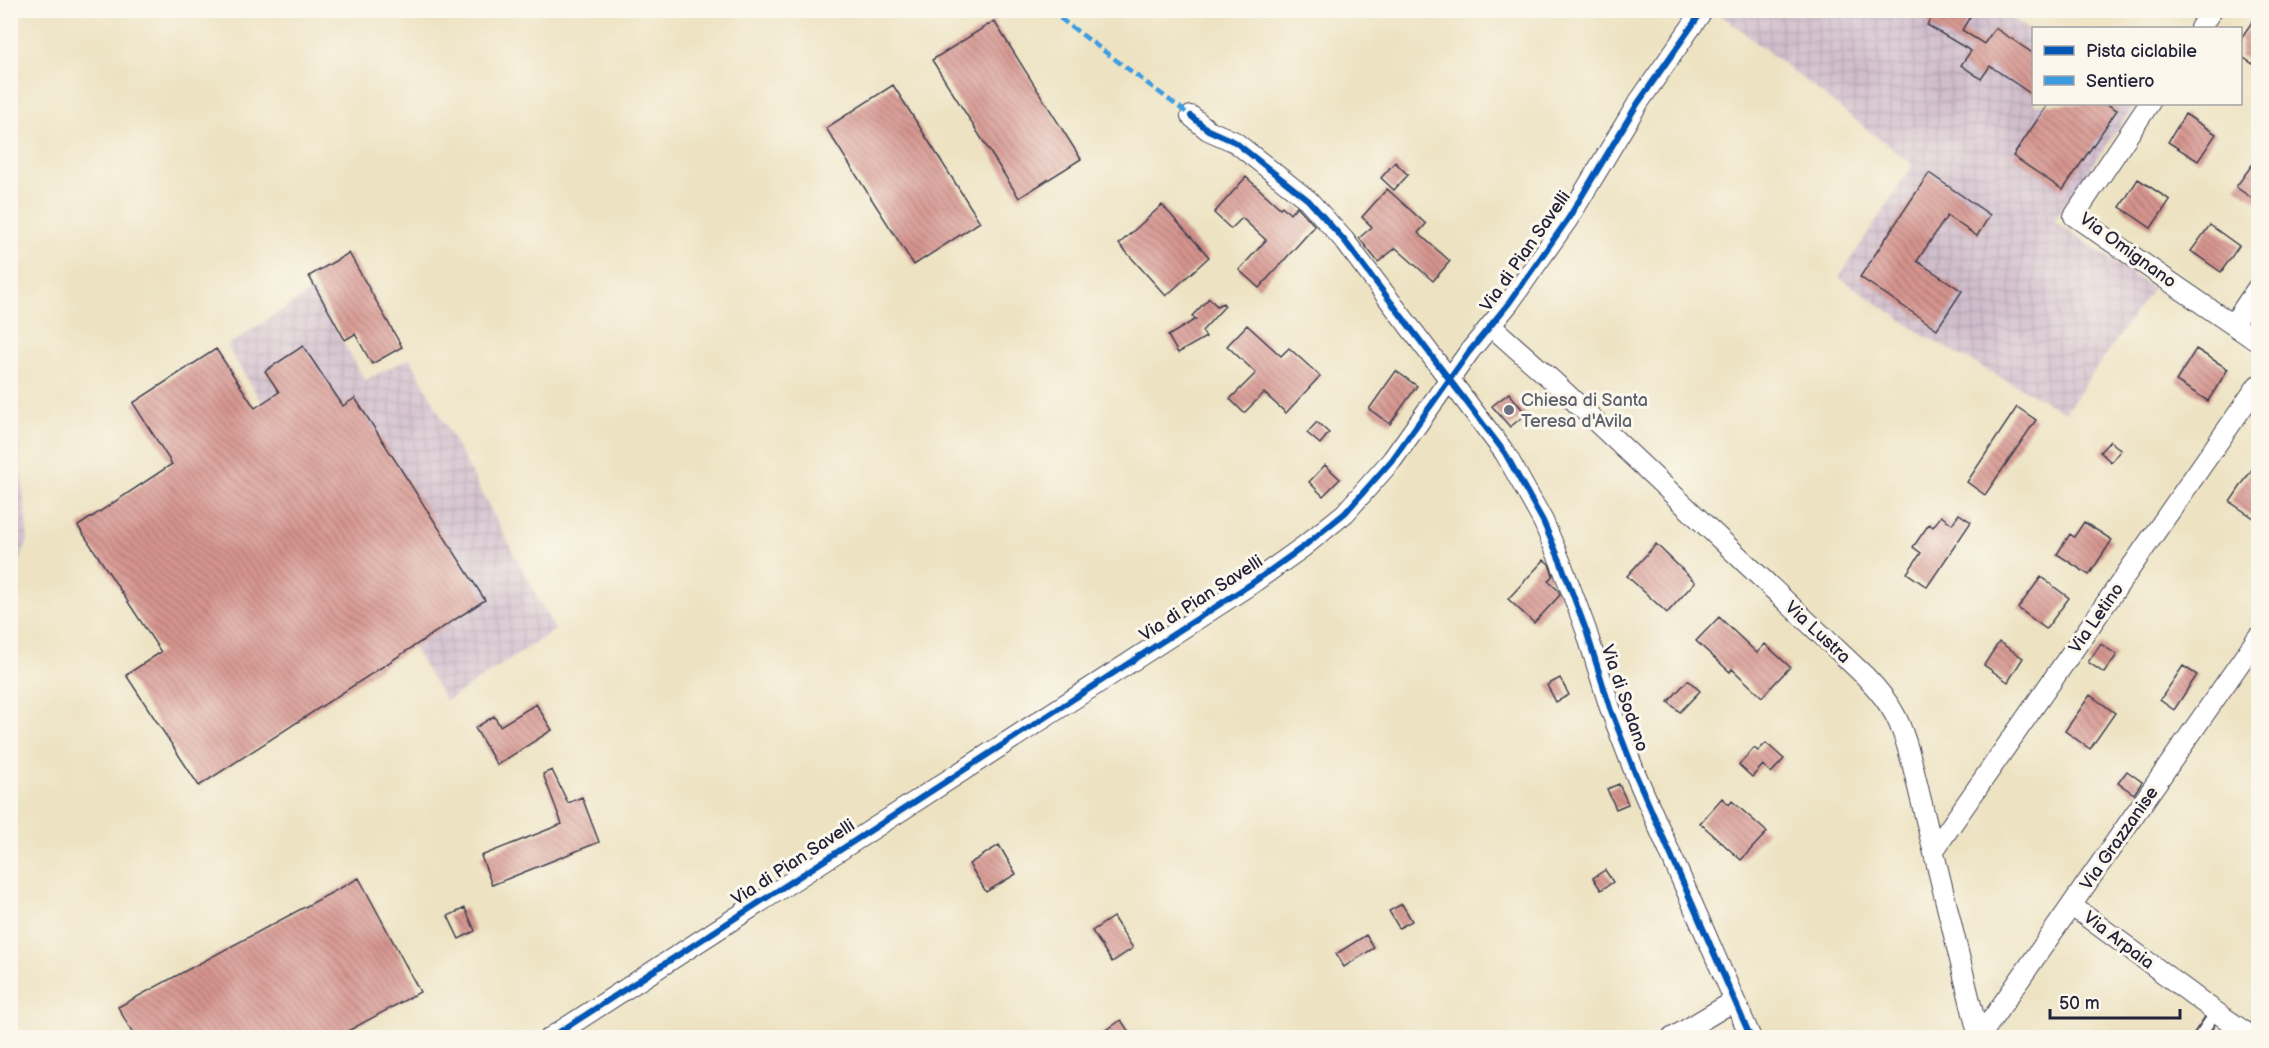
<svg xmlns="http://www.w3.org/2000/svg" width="2269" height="1048" viewBox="0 0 2269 1048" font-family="'Balsamiq Sans',sans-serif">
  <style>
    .industrial { fill: url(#industrial-grid) }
    .building { fill: url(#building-back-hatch) }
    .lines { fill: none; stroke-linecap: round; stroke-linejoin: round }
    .lane-casing { stroke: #403f4f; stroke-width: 14 }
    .street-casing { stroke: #403f4f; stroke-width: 22 }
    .lane { stroke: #fff; stroke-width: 10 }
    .street { stroke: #fff; stroke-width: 20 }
    .quiet { stroke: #3c9ce2; stroke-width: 4.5; stroke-dasharray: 9 4.5; stroke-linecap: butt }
    .cycleway-casing { stroke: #fbf7ec; stroke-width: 10 }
    .cycleway { stroke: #0057b8; stroke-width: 6 }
    .worship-dot { fill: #6b7280; stroke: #fbf7ec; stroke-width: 2 }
    .labels { text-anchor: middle; stroke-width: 6; stroke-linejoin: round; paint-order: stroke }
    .street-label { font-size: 18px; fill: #22223b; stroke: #fbf7ec }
    .worship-label { font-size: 18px; fill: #5b616d; stroke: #fbf7ec; text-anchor: start }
  </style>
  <defs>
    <pattern id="industrial-grid" width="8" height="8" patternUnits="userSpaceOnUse" patternTransform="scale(1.5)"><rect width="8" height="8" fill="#d0bdcc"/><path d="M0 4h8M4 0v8" fill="none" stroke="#b2a2b0"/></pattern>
    <pattern id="building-back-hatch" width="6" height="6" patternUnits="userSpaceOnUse" patternTransform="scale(1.5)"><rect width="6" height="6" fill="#d6948e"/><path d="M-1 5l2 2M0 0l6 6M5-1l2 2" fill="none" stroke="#ad7875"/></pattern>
  </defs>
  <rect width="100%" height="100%" fill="#fbf7ec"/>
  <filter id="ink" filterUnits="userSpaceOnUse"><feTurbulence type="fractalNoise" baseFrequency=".0167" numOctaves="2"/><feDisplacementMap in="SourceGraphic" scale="12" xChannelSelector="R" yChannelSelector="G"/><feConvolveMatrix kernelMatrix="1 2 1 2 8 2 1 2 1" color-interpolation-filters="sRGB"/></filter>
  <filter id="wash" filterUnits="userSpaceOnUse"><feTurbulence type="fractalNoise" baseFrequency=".008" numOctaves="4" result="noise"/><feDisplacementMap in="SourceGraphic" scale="24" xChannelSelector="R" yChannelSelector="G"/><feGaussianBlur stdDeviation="1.35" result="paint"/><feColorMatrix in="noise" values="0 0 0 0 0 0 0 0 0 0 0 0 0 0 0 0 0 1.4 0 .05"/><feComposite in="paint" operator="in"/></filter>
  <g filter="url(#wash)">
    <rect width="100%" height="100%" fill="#ede3c3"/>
    <path class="industrial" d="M1716,11H2002L2033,33L2034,104H2135L2054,221L2153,288L2065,412L1925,336L1839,277L1913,165Z
      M313,290L365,380L410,358L555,630L446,701L227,346Z
      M10,404L16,425L28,540L11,585Z"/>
    <g id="blocks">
      <path class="building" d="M1936,10H1974L1962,30L1984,44L1995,28L2034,54V96L1990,66L1981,79L1961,65L1971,51L1927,25Z
        M2259,12V68L2241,56V38Z
        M994,21L1081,159L1019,198L932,60Z
        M893,85L980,222L914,265L826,128Z
        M2048,104H2107L2117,110L2063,190L2013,156Z
        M2185,114L2216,134L2198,161L2168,142Z
        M2259,155V203L2236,187Z
        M1395,162L1408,175L1394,190L1381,178Z
        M1929,173L1990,215L1977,236L1947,216L1917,261L1962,291L1937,329L1860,277Z
        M1246,177L1280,208L1282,206L1290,214L1297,206L1315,226L1259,288L1239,270L1266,240L1242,218L1231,229L1214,213Z
        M2138,179L2170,200L2151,228L2120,207Z
        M1387,189L1426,224L1418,233L1450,261L1433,281L1396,248L1378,262L1359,238L1372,227L1362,217Z
        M1162,205L1209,257L1166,296L1119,244Z
        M2210,225L2239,246L2221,272L2191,251Z
        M349,253L402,347L372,364L355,334L345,340L309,276Z
        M1209,298L1217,306L1223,303L1225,306L1202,331L1206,337L1178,353L1168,336L1196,319L1192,316Z
        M1247,325L1281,356L1289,348L1320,376L1286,413L1264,393L1244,413L1230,399L1256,373L1227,346Z
        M303,346L343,406L355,398L485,600L199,786L126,675L161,652L78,526L172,464L133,403L216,349L255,408L279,392L265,371Z
        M2196,349L2228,369L2208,401L2176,381Z
        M1396,371L1417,386L1390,424L1369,409Z
        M1509,393L1526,414L1510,427L1492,406Z
        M2017,407L2036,420L1985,495L1967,482Z
        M1317,422L1329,433L1320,444L1307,433Z
        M2110,441L2121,450L2111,462L2100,452Z
        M2259,459V511L2254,518L2230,502Z
        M1325,465L1340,479L1323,496L1309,482Z
        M1959,514L1971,522L1927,587L1907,573L1921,553L1913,547L1929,524L1933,527L1941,516L1952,524Z
        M2084,522L2112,540L2089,575L2057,554L2070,534L2074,537Z
        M1656,544L1695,582L1667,613L1627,576Z
        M1544,560L1549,564L1553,575L1548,581L1558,590L1560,595L1534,623L1508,599Z
        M2041,577L2069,598L2046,629L2018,608Z
        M1719,617L1757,653L1765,644L1790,667L1762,697L1732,669L1730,672L1696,641Z
        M1999,642L2023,658L2008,682L1984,665Z
        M2101,644L2117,655L2104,673L2088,662Z
        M2183,666L2197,675L2174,710L2160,700Z
        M1560,678L1569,695L1556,702L1547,685Z
        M1688,680L1700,691L1680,712L1668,702Z
        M2090,695L2115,713L2090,749L2065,731Z
        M536,704L552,730L497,765L475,728L494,716L500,726Z
        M1766,743L1784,759L1771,773L1763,765L1752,777L1739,765L1754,748L1758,751Z
        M552,770L568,803L582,797L599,842L492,885L481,856L562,824L543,774Z
        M2127,771L2142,782L2134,794L2118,783Z
        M1619,784L1628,804L1616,809L1607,789Z
        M1722,798L1729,805L1732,801L1767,832L1741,860L1700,823Z
        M999,845L1016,874L986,892L969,864Z
        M1605,870L1613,882L1601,890L1593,878Z
        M359,878L420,992L335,1038H135L118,1007Z
        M1402,904L1412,921L1399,928L1389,911Z
        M465,908L475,931L459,939L448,916Z
        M1113,917L1133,948L1112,962L1092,931Z
        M1366,935L1374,948L1344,967L1336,954Z
        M1121,1020L1133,1038H1095Z"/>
    </g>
  </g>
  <g filter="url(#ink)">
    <use href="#blocks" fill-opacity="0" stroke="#403f4f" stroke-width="1.5"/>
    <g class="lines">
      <g class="lane-casing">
        <path id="lane" d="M2198,1038L2216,1012"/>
      </g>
      <g class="street-casing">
        <path id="street" d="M2200,28L2212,10
          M2149,104L2074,216L2258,342
          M1191,116L1208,130L1235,142L1308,200L1344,240L1505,453L1543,521L1561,563L1586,630L1610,708L1635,773L1751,1038
          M2233,324L2258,287
          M1491,326L1553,381L1865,676C1894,706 1901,722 1912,763L1979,1038
          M1934,850L2258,385
          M2072,906L2216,1012L2254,1038
          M550,1038L1251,584L1303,547L1345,513L1392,460L1469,352L1509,303L1568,219L1638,103L1703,10
          M1672,1038L1734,1001
          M1979,1038L2258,637"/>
      </g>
      <use href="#lane" class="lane"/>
      <use href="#street" class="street"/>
      <path class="quiet" d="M1049,10L1191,116"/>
      <g class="cycleway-casing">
        <path id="cycleway" d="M1191,116L1208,130L1235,142L1308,200L1344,240L1505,453L1543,521L1561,563L1586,630L1610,708L1635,773L1751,1038
          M550,1038L1251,584L1303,547L1345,513L1392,460L1469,352L1509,303L1568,219L1638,103L1703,10"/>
      </g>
      <use href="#cycleway" class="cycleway"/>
    </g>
  </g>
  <circle class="worship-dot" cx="1509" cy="410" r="6"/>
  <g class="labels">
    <g class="street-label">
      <text transform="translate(2128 250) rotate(36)" y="6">Via Omignano</text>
      <text transform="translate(1525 251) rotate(-55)" y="6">Via di Pian Savelli</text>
      <text transform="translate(1201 598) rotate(-33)" y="6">Via di Pian Savelli</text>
      <text transform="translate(2096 618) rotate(-55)" y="6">Via Letino</text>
      <text transform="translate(1818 632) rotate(43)" y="6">Via Lustra</text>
      <text transform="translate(1625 698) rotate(71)" y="6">Via di Sodano</text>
      <text transform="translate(2119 838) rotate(-55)" y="6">Via Grazzanise</text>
      <text transform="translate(793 862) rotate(-33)" y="6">Via di Pian Savelli</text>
      <text transform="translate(2119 940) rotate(37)" y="6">Via Arpaia</text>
    </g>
    <g class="worship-label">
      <text x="1521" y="406">Chiesa di Santa<tspan x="1521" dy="21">Teresa d'Avila</tspan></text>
    </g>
  </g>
  <rect width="2269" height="1048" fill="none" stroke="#fbf7ec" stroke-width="36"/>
  <rect x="2032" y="27" width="210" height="78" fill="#fbf7ec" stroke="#a4a2a5" stroke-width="1.5"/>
  <rect x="2044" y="46" width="30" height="9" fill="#0057b8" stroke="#a4a2a5" stroke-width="1.5"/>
  <text x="2086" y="57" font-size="18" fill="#22223b">Pista ciclabile</text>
  <rect x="2044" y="76" width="30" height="9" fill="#3c9ce2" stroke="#a4a2a5" stroke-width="1.5"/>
  <text x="2086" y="87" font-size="18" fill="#22223b">Sentiero</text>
  <path d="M2050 1009v9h130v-9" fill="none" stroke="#22223b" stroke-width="3"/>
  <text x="2059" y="1009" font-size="18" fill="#22223b" stroke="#fbf7ec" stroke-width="4.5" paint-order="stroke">50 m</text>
</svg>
